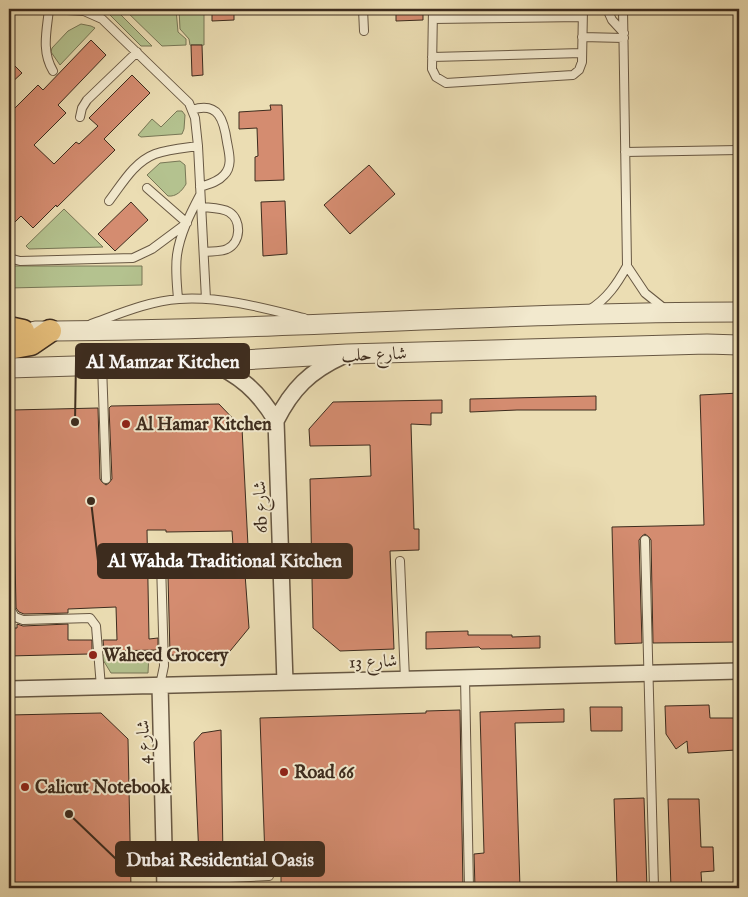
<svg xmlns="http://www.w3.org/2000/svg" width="748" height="897" viewBox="0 0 748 897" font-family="'IM FELL English',Amiri,serif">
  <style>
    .green { fill: #b4c28f; stroke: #787756 }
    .building { fill: #d48c70; stroke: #3d2c1e }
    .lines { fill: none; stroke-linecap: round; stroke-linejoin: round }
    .service-casing { stroke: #685843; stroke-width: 10 }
    .minor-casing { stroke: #685843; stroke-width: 18 }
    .tertiary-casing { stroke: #685843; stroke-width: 21 }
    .primary-casing { stroke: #3d2c1e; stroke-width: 25 }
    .service { stroke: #f2e9ce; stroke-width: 8 }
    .minor { stroke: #f2e9ce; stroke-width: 15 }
    .tertiary { stroke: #f2e9ce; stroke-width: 19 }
    .primary { stroke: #e6be7a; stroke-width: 22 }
    .poi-dot { fill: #8f2418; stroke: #f2e9ce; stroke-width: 2 }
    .labels { text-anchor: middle; stroke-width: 4; stroke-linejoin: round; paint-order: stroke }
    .street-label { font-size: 18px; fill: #3d2c1e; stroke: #f2e9ce }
    .poi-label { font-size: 18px; font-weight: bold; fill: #3d2c1e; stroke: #f2e9ce; text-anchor: start }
    .leader { fill: none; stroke: #3d2c1e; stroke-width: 2 }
    .callout-dot { fill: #3d2c1e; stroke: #f2e9ce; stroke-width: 2 }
    .callout { fill: #3d2c1e; stroke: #3d2c1e; stroke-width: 2 }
    .callout-label { font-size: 19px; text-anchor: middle; font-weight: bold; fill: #fff }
  </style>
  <rect width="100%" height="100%" fill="#ebddb3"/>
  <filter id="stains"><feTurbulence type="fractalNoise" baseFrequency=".004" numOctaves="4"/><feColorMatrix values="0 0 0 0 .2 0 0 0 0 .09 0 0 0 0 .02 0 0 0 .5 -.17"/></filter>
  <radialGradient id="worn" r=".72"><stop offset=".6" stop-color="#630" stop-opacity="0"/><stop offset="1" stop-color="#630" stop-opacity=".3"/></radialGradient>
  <path class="green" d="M104,9H115L152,46H141Z
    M124,9H176L178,32L186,39V45L162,46Z
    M179,9H204V45H190L189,39L180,29Z
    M81,24L91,26L95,28L60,65L51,52L52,48L68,31Z
    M177,111H182L185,115L184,129L182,134L141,137L138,135L152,119L161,127Z
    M180,161L185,165L186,184C182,191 176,197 168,196L147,175L160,163Z
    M64,209L103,247L29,249L26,246Z
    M9,266H142V285L9,288Z
    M149,653L148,673H111L100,655Z"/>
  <path class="building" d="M212,9H234V20L212,21Z
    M396,9H423V20L396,21Z
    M91,40L106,55L58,105L66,113L34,145L54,164L76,142L79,144L98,126L89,118L132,75L150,93L104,139L115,150L57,207L56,205L33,228L21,216L9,228V114L38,85L43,90Z
    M191,45H202L203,75L192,76Z
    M9,60L22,73L9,85Z
    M270,105H282L284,180L255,181V157L258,156L257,128L239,129V112L271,110Z
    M369,165L395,194L350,234L324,205Z
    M285,201L287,254L263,256L261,202Z
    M131,202L148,220L115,251L98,234Z
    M739,393V642L653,643L651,540L649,537L645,534L642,536L639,540L642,643L615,644L612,527L704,525L700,395Z
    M596,396V410H517L470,412V399Z
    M442,400V413H431V425L411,424L414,529H419V550L390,551L394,649L340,651L313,628L310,479L371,476L370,445L310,446L309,429L333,402Z
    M219,404L242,428L248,546H233L232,531L166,532V530H147L149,639L158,638V650L104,651L103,640H117L116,607L68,609V613L24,614L19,612L16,608L12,410L98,408L100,479L102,482L106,485L109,483L112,479L109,408L111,406Z
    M233,557H248L249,574H245L249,628L226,656L170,655L168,576L218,575V561H234Z
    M17,624L23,626L68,624V640H92V652H89V654L9,656V628H17Z
    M468,631V635H512V637L540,636V648L481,649L479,647L426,649V632Z
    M709,705L710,718H736V750L688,753L687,741L676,749L666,734L665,706Z
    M590,707H622V731H591Z
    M564,709V722L515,723L520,888H475L474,854L484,853L480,712Z
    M460,710L463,888H281V857L265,858L260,718L426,713V711Z
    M101,713L128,739L131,888H9V715Z
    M221,730L223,858H199L194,742L202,733Z
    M644,798L647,888H617L614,799Z
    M668,799H699L701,847H713L714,871L701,872L702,888H671Z"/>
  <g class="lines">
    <g class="service-casing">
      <path id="service" d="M49,9C47,30 41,51 53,71
        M50,9L84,11L102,19L189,103L195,118L198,146L206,299
        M363,9L364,31
        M433,9L432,69L436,77L446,83L573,75L579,70L582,62L583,9
        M607,9L612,20L624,33
        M9,10L47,9
        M433,19L582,17
        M582,37L624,38
        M432,57L582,53
        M192,110C219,101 224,121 227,142C229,153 233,166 224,175C218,182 209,184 200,187
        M80,117L82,108L87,100L137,52
        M625,152L739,150
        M109,201C122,184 134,162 155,154C169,149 184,148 198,146
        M202,207C210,208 222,208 229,212C242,220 241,243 227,249C221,252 211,251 204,252
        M9,258L20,261L133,258L152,249L187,223L147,188
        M627,266L645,293L665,309
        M178,299C177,285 175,269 177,255C180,234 190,214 200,195
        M589,310C607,299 617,284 627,266L623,9
        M91,324C119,314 149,301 179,299C220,296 264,308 304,318
        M102,365L106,479
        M645,540L654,888
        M400,561L405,679
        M9,607L15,617L23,620L90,618L96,626L101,687
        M465,677L469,888
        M160,685L164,666L161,563L165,557L175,552L280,551
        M165,881L269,876"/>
    </g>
    <g class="minor-casing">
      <path id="minor" d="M208,362C239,374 259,392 276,421L285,682
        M276,421C292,389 310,371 343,356
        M160,685L165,888
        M9,689L739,671"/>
    </g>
    <g class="tertiary-casing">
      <path id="tertiary" d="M35,331C270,331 504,312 739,312
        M9,368L207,362L347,354L707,344L739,345"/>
    </g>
    <g class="primary-casing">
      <path id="primary" d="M9,328L23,331
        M9,348L31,344L50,331"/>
    </g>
    <use href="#service" class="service"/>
    <use href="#minor" class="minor"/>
    <use href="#tertiary" class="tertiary"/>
    <use href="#primary" class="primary"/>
  </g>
  <g class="poi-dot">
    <circle cx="126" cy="424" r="5"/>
    <circle cx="93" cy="655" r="5"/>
    <circle cx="284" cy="772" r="5"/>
    <circle cx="25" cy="787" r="5"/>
  </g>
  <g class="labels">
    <g class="street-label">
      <text transform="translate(374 354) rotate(-2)" y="6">شارع حلب</text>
      <text transform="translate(260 507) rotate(-92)" y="6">6b شارع</text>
      <text transform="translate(373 661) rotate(-2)" y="6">شارع 13</text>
      <text transform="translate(143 742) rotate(-91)" y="6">شارع 4</text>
    </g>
    <g class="poi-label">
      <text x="136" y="430">Al Hamar Kitchen</text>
      <text x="103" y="661">Waheed Grocery</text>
      <text x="294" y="778">Road 66</text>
      <text x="35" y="793">Calicut Notebook</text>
    </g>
  </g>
  <path class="leader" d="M75 422L76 361M91 501L98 561M69 814L116 859"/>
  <g class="callout-dot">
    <circle cx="75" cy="422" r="5"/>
    <circle cx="91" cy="501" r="5"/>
    <circle cx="69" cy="814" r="5"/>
  </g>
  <g class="callout">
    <rect x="76" y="344" width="173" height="34" rx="5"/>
    <rect x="98" y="544" width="254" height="34" rx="5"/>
    <rect x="116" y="842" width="208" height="34" rx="5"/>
  </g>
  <g class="callout-label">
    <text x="163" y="368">Al Mamzar Kitchen</text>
    <text x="225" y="567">Al Wahda Traditional Kitchen</text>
    <text x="220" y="866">Dubai Residential Oasis</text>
  </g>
  <rect width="748" height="897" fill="none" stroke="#ebddb3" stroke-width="30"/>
  <rect x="10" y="10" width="728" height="877" fill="none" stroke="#3d2c1e" stroke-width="2.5"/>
  <rect x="15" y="15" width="718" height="867" fill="none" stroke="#3d2c1e"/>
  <rect width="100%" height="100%" filter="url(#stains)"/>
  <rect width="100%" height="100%" fill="url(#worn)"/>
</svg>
